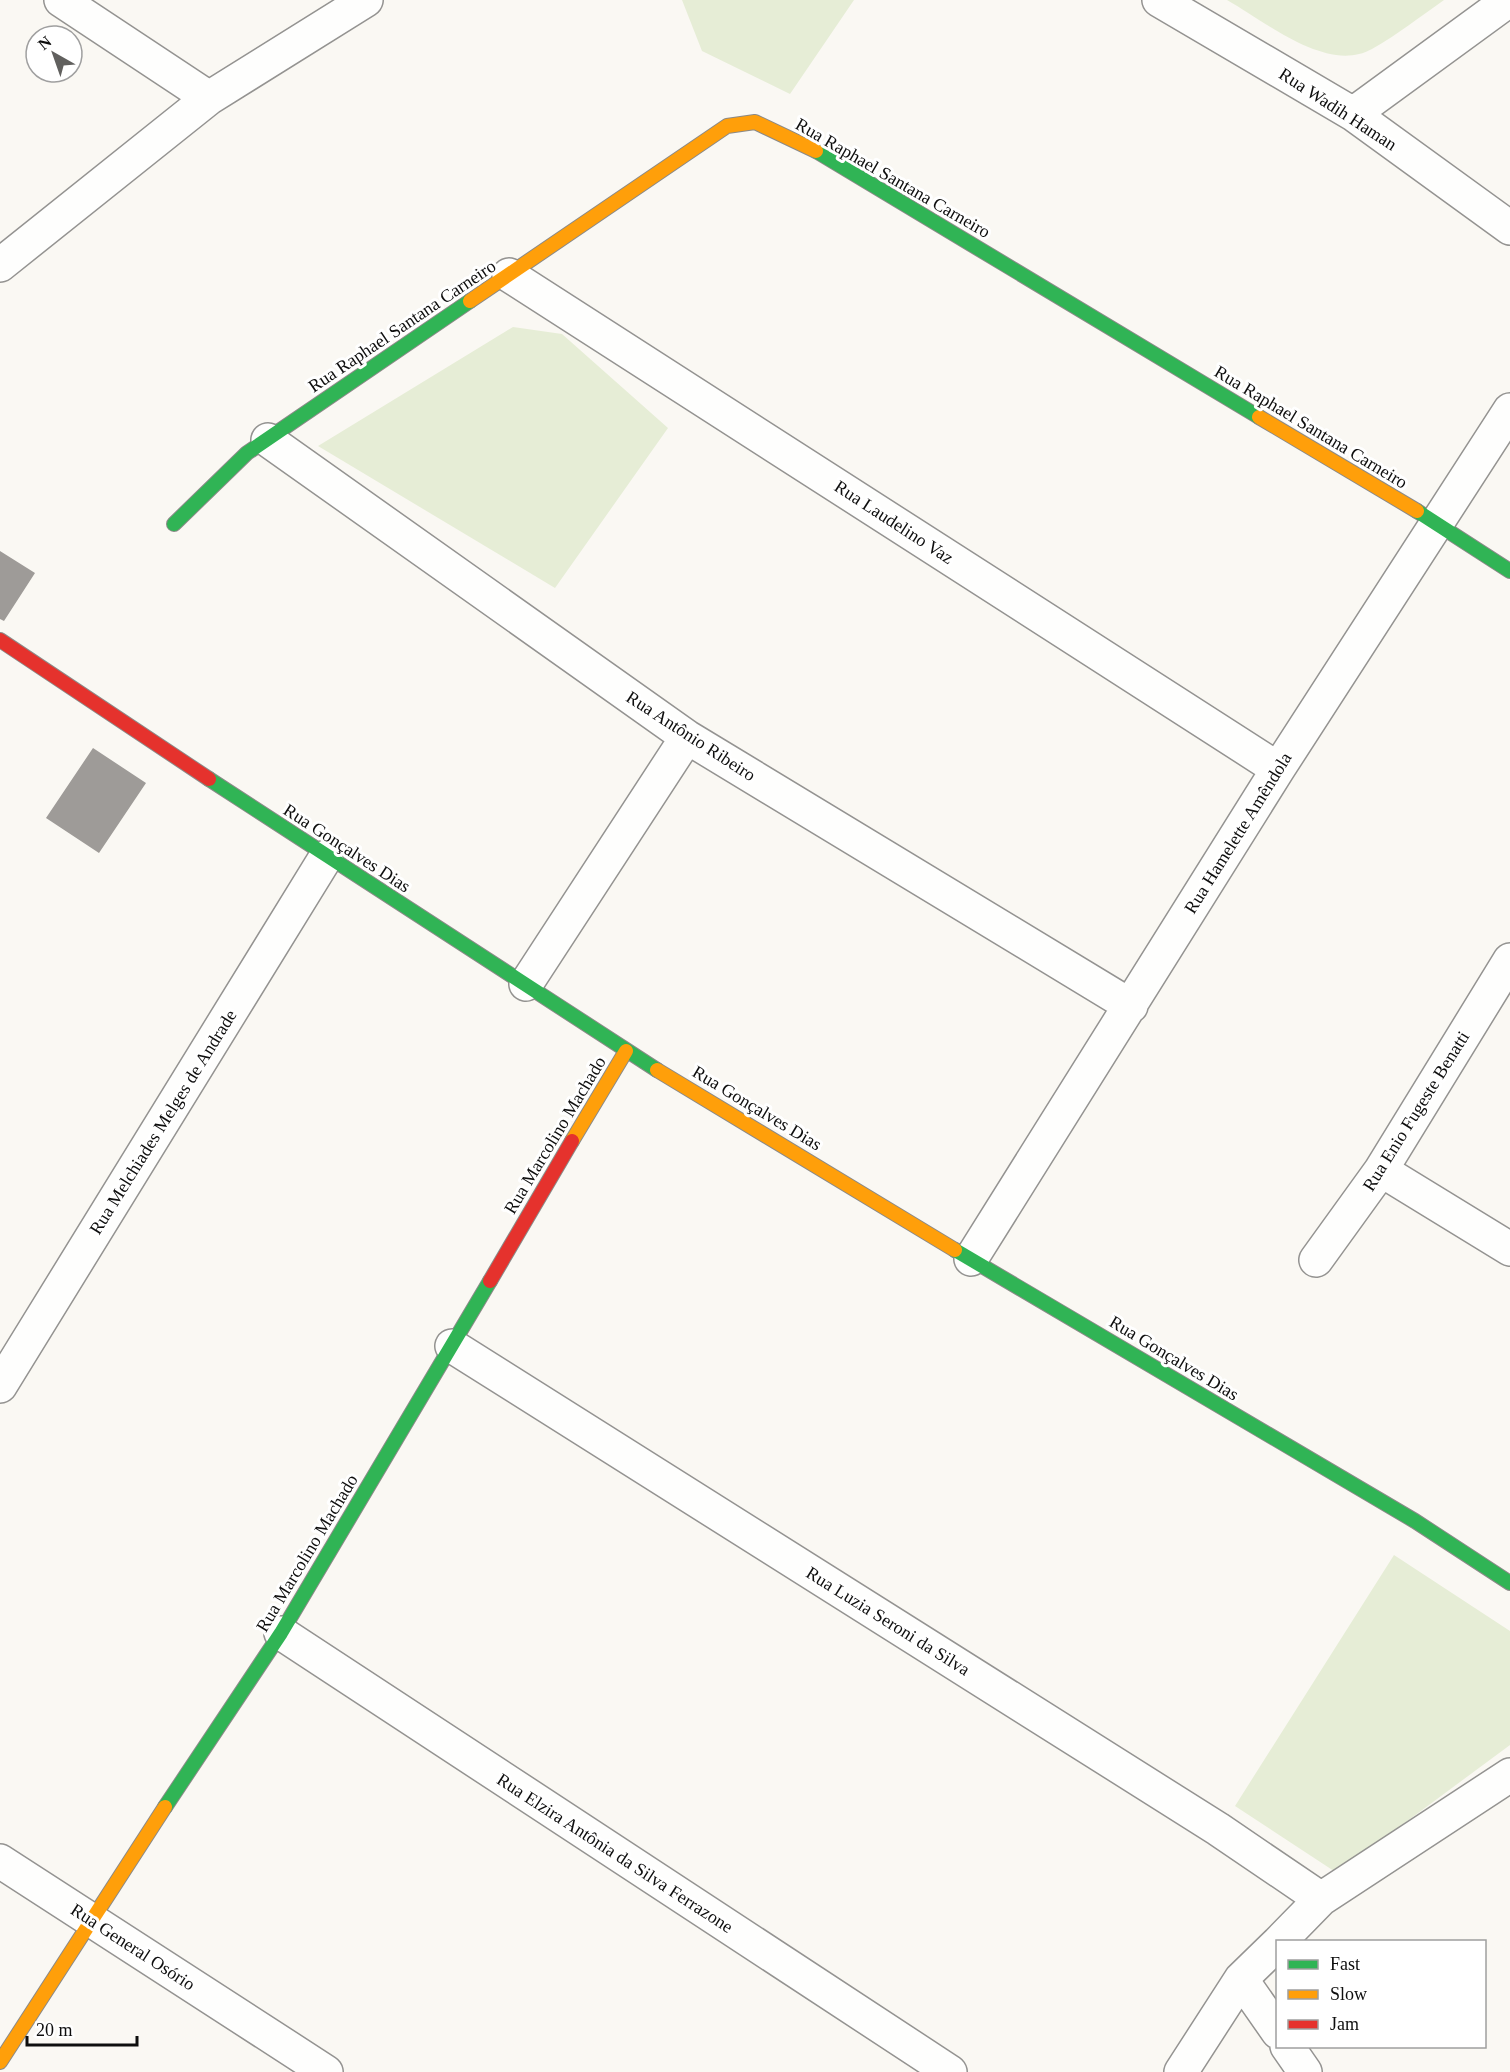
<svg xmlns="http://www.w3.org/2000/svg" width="1510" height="2072" viewBox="0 0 1510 2072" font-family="'Times New Roman',serif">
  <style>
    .green { fill: #e6edd6 }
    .building { fill: #9e9b98 }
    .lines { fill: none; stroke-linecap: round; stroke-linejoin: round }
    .street-casing { stroke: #949391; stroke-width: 36 }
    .fast-casing { stroke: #8b8a88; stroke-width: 16 }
    .slow-casing { stroke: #8b8a88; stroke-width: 16 }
    .jam-casing { stroke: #8b8a88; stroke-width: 16 }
    .street { stroke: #fefefd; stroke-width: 33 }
    .fast { stroke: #30b455; stroke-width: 14 }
    .slow { stroke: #ff9f0a; stroke-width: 14 }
    .jam { stroke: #e5322d; stroke-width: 14 }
    .labels { text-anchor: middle; stroke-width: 6; stroke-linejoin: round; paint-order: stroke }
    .street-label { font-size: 18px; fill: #0e0e0e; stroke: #fff }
  </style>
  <rect width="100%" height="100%" fill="#faf8f3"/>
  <path class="green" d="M682,0H854L790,94L702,51Z
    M1227,0H1444C1421,16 1397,35 1372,49C1327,74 1266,22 1227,0Z
    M513,327L562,334L668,428L555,588L318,446Z
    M1394,1555L1510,1631V1745L1337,1873L1235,1806Z"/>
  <path class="building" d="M0,551L35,573L4,621L0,619Z
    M93,748L146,783L99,853L46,818Z"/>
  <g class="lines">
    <g class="street-casing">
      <path id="street" d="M61,0L209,98
        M1159,0L1353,114L1510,228
        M1353,114L1509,0
        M0,265L209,98L366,0
        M509,275L1278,769
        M268,440L687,737L1131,1006
        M526,984L687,737
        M1381,1170L1510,1249
        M971,1259L1278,769L1510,410
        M1316,1260L1381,1170L1510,960
        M452,1346L1218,1829L1321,1899
        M0,1386L326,857
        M281,1633L950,2072
        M0,1861L326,2072
        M1279,1942L1321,1899L1510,1775
        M1241,1979L1278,2032
        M1287,2046L1305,2072
        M1181,2072L1241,1979L1278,1943"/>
    </g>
    <g class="fast-casing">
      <path id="fast" d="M816,151L1259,417
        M1417,511L1510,571
        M174,524L247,453L470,301
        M209,779L657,1070
        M955,1250L1415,1521L1510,1583
        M165,1807L281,1633L490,1281"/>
    </g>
    <g class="slow-casing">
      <path id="slow" d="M470,301L727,126L755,122L816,151
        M1259,417L1417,511
        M657,1070L955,1250
        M572,1141L626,1051
        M0,2062L165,1807"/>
    </g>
    <g class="jam-casing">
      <path id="jam" d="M0,640L209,779
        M490,1281L572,1141"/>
    </g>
    <use href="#street" class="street"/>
    <use href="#fast" class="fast"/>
    <use href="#slow" class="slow"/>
    <use href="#jam" class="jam"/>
  </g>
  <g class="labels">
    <g class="street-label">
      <text transform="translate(1338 109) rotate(33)" y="6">Rua Wadih Haman</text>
      <text transform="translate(893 178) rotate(30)" y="6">Rua Raphael Santana Carneiro</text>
      <text transform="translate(402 326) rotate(-34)" y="6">Rua Raphael Santana Carneiro</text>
      <text transform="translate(1311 427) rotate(31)" y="6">Rua Raphael Santana Carneiro</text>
      <text transform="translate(894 522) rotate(33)" y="6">Rua Laudelino Vaz</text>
      <text transform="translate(691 736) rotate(33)" y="6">Rua Antônio Ribeiro</text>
      <text transform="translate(1238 833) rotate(-58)" y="6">Rua Hamelette Amêndola</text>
      <text transform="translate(347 848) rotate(33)" y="6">Rua Gonçalves Dias</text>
      <text transform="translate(757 1108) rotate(31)" y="6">Rua Gonçalves Dias</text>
      <text transform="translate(1416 1111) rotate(-58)" y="6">Rua Enio Fugeste Benatti</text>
      <text transform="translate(163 1122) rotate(-58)" y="6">Rua Melchiades Melges de Andrade</text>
      <text transform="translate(555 1135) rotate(-59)" y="6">Rua Marcolino Machado</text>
      <text transform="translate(1174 1358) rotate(31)" y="6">Rua Gonçalves Dias</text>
      <text transform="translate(307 1553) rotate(-59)" y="6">Rua Marcolino Machado</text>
      <text transform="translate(888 1621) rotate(32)" y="6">Rua Luzia Seroni da Silva</text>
      <text transform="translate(615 1853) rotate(33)" y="6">Rua Elzira Antônia da Silva Ferrazone</text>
      <text transform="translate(133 1947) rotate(33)" y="6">Rua General Osório</text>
    </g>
  </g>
  <rect x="1276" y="1940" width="210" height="108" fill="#ffffff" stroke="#9f9f9f" stroke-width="1.5"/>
  <rect x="1288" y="1960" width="30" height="9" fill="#30b455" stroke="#9f9f9f" stroke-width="1.5"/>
  <text x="1330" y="1970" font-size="18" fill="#0e0e0e">Fast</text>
  <rect x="1288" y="1990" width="30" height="9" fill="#ff9f0a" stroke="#9f9f9f" stroke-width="1.5"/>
  <text x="1330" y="2000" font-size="18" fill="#0e0e0e">Slow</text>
  <rect x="1288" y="2020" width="30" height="9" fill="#e5322d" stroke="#9f9f9f" stroke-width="1.5"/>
  <text x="1330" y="2030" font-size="18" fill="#0e0e0e">Jam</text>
  <g transform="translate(54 54) rotate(320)"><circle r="28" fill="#ffffff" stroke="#9f9f9f" stroke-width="1.5"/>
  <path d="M0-4.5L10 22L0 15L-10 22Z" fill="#61605e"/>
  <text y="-9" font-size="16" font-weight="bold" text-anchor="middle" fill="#0e0e0e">N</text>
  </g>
  <path d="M27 2036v9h110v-9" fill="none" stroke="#0e0e0e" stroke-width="3"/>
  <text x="36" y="2036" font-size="18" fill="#0e0e0e" stroke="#ffffff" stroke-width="4.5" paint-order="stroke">20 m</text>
</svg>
